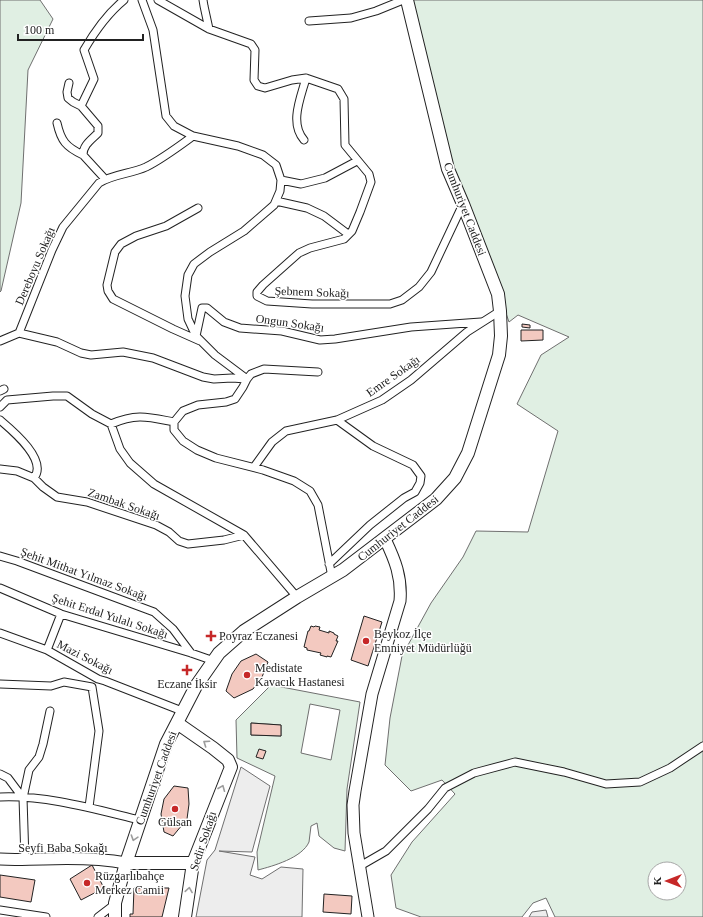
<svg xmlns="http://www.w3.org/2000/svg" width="703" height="917" viewBox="0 0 703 917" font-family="Georgia,serif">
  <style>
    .green { fill: #e0efe3; stroke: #6f6f6f; fill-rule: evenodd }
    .parking { fill: #ededed; stroke: #6f6f6f }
    .building { fill: #f3c9c0; stroke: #222 }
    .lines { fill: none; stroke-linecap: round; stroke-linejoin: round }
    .street-casing { stroke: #222; stroke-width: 9 }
    .secondary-casing { stroke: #222; stroke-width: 13 }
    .primary-casing { stroke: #222; stroke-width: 14 }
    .street { stroke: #fff; stroke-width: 7 }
    .secondary { stroke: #fff; stroke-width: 11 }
    .primary { stroke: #fff; stroke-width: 12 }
    .oneway { stroke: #9c9c9c }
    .poi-dot { fill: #c62828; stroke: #fff; stroke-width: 1.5 }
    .labels { text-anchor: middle; stroke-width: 3; stroke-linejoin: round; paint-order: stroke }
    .street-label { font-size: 12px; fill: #222; stroke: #fff }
    .poi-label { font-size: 12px; fill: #222; stroke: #fff; text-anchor: start }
  </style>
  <rect width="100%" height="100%" fill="#fff"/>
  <path class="green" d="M0,0H40L53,19L28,70L21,203L1,291L0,292Z
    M408,0H703V917H555L546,898L533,903L522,917H421L396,908L391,875L412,842L455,794L442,780L411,791L385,765L390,718L402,656L431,603L463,557L476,531L528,532L558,431L517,404L541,355L569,337L518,315L509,322L477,229L451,164ZM655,869H679V893H655Z
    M271,685L360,702L347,789L345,851L334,848L319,836L317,823L311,826C310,831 310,837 309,842C302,858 273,866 258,870L257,852L275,776L237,758L236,720ZM310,704L340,710L331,760L301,753ZM251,723L281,725V736L251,735Z"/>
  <path class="parking" d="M241,767L270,786L252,852L219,851L255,857L250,875L262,879L281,867L303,869L302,917H196L207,860L215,850Z
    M546,910L548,917H529L532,912Z"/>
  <path class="building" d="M522,324L530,325V328L522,327Z
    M521,330H543V340L521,341Z
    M364,616L382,622L368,666L351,660Z
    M311,626L314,627L315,626L320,627L319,630L329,633V631L334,633V634L338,636L336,641H338L331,657L327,656V657L320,655L321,653L307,650V648L304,647L308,631H309Z
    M256,654L268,662L262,677L253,689L234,698L226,691L232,674L241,661Z
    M251,723L281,725V736L251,735Z
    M259,749L266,751L263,759L256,757Z
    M174,786L188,788L189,804L187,819L173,836L164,832L161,814L164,799Z
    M92,865L104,888L81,900L70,879Z
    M0,875L35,880L31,902L0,897Z
    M134,888H169L162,917H130V914H133Z
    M324,894L352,896L351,914L323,912Z"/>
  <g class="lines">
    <g class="street-casing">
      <path id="street" d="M142,0L153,30L166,116L174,126L193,136L238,146L263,155L276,165L281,180L280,191L274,205L244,231L210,252L194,264L188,275L185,296L188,319L196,336L215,355L247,379
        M158,0L209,29L251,44L255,50L254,80L258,86L265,88L292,80L306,78L338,89L344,99L345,145L369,174L371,182L360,212L352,231L344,239L310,248L299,253L263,285L257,292V296L267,301L312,304H390L402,300L419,287L431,272L463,204
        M203,0L204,6L209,29
        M309,21L351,18L376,11L403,0
        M69,83L67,92L68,98L73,102L81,106L98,126V133C91,140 83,145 83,155L105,179
        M81,106L94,79L84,50C95,31 107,14 124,0
        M57,123C61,141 66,147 83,155
        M304,140C289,123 301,97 306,78
        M281,180L301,184L325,178L357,161
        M276,201L307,208L324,216L348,234
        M198,208L166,226L136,236L121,244L115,252L107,285L108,291L113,299L173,329L200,341
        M19,333L57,342L81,353L91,355L123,352L153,358L203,377L214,379L232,378L246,379
        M196,336L202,308H207L224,322L240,328L282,331L320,340L335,339L411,327L481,322
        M0,341L19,333L52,250L63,227L99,183C113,174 131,174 146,167C162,159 178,147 193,136
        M318,372L264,369L251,374L247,379L243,387L235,399L226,402L198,405L183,411L174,422V430L183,441L197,450L216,458L263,470L294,481L310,491L318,505L332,577
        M0,391L4,389
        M0,407L7,400L53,396H67L92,414L111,424C137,413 148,417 174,422
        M0,420C13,431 48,460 34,478
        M111,424L120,449L130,463L154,484L244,535L297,597
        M254,467L272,442L286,431L337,420L382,400L411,380L467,332L500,311
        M0,469L17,471L34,478L43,487L57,497L87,502L156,525L169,532L179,541L188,544L224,540L244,535
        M0,556L17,561L154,612L173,629L191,653
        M329,564L370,525L404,498L415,492L420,483L421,476L413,465L373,446L337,420
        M0,588L61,614L191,653L214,661
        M0,633L47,650L98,679L105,681L182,711
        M47,650L61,614
        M0,684L51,686L64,682L92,687L99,731L89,807
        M0,774L8,778L23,798
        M0,797C47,795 94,809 140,820
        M25,860L23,798L29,770L39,757L43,744L50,711
        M360,866L386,851L428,809L445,788L474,773L515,762L564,772L606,784L640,782L670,768L703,746
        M0,910L46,917
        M98,917L115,904"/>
    </g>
    <g class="secondary-casing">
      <path id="secondary" d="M0,859C15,860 29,859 43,859C70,858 99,858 126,863
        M368,917L354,833L353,805L355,791L372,694L400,601C402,577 395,560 385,539"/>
    </g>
    <g class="primary-casing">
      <path id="primary" d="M177,723L213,748L228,760L231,767L193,863L185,917
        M126,863H193
        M115,917V903L126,863L166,744L196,686L219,653L244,631L297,597L343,570L436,499L455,478L468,453L499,355L501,336L500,311L498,294L463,204L448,169L407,0"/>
    </g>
    <use href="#street" class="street"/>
    <use href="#secondary" class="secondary"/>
    <use href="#primary" class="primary"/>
  </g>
  <defs><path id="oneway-chevron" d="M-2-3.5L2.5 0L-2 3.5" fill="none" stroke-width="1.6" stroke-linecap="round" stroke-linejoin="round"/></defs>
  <g class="oneway">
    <use href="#oneway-chevron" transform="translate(206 743) rotate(-146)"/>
    <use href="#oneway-chevron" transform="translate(222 788) rotate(-68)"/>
    <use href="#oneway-chevron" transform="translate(134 838) rotate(108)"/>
    <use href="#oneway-chevron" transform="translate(189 890) rotate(-81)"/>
  </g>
  <g class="poi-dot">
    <path d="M209 630h4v4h4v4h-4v4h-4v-4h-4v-4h4z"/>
    <circle cx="366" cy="641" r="4"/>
    <path d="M185 664h4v4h4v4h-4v4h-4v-4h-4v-4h4z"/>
    <circle cx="247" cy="675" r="4"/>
    <circle cx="175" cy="809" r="4"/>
    <circle cx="87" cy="883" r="4"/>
  </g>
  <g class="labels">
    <g class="street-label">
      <text transform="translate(465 209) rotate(69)" y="4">Cumhuriyet Caddesi</text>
      <text transform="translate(35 266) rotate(-67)" y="4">Dereboyu Sokağı</text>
      <text transform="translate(312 292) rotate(2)" y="4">Şebnem Sokağı</text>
      <text transform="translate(290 323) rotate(8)" y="4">Ongun Sokağı</text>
      <text transform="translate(393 376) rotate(-35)" y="4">Emre Sokağı</text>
      <text transform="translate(124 504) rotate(19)" y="4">Zambak Sokağı</text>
      <text transform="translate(398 528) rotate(-38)" y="4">Cumhuriyet Caddesi</text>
      <text transform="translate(84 574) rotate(20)" y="4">Şehit Mithat Yılmaz Sokağı</text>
      <text transform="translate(110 616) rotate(18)" y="4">Şehit Erdal Yulalı Sokağı</text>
      <text transform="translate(85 657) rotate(27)" y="4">Mazi Sokağı</text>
      <text transform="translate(156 778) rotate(-70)" y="4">Cumhuriyet Caddesi</text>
      <text transform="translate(203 841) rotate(-72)" y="4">Sedir Sokağı</text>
      <text x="63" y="852">Seyfi Baba Sokağı</text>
    </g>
    <g class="poi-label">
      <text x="374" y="638">Beykoz İlçe<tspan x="374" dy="14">Emniyet Müdürlüğü</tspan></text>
      <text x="219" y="640">Poyraz Eczanesi</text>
      <text x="255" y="672">Medistate<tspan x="255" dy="14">Kavacık Hastanesi</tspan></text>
      <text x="187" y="688" text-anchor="middle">Eczane İksir</text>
      <text x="175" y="826" text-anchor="middle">Gülsan</text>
      <text x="95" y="880">Rüzgarlıbahçe<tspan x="95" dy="14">Merkez Camii</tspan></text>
    </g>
  </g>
  <g transform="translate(667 881) rotate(270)"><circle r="19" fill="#ffffff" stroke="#a7a7a7"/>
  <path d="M0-3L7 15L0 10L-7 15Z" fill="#c62828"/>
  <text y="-6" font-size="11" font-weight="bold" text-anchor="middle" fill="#222222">K</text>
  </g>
  <path d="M18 34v6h125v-6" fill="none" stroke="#222222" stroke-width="2"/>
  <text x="24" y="34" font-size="12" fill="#222222" stroke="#ffffff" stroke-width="3" paint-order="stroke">100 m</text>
</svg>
